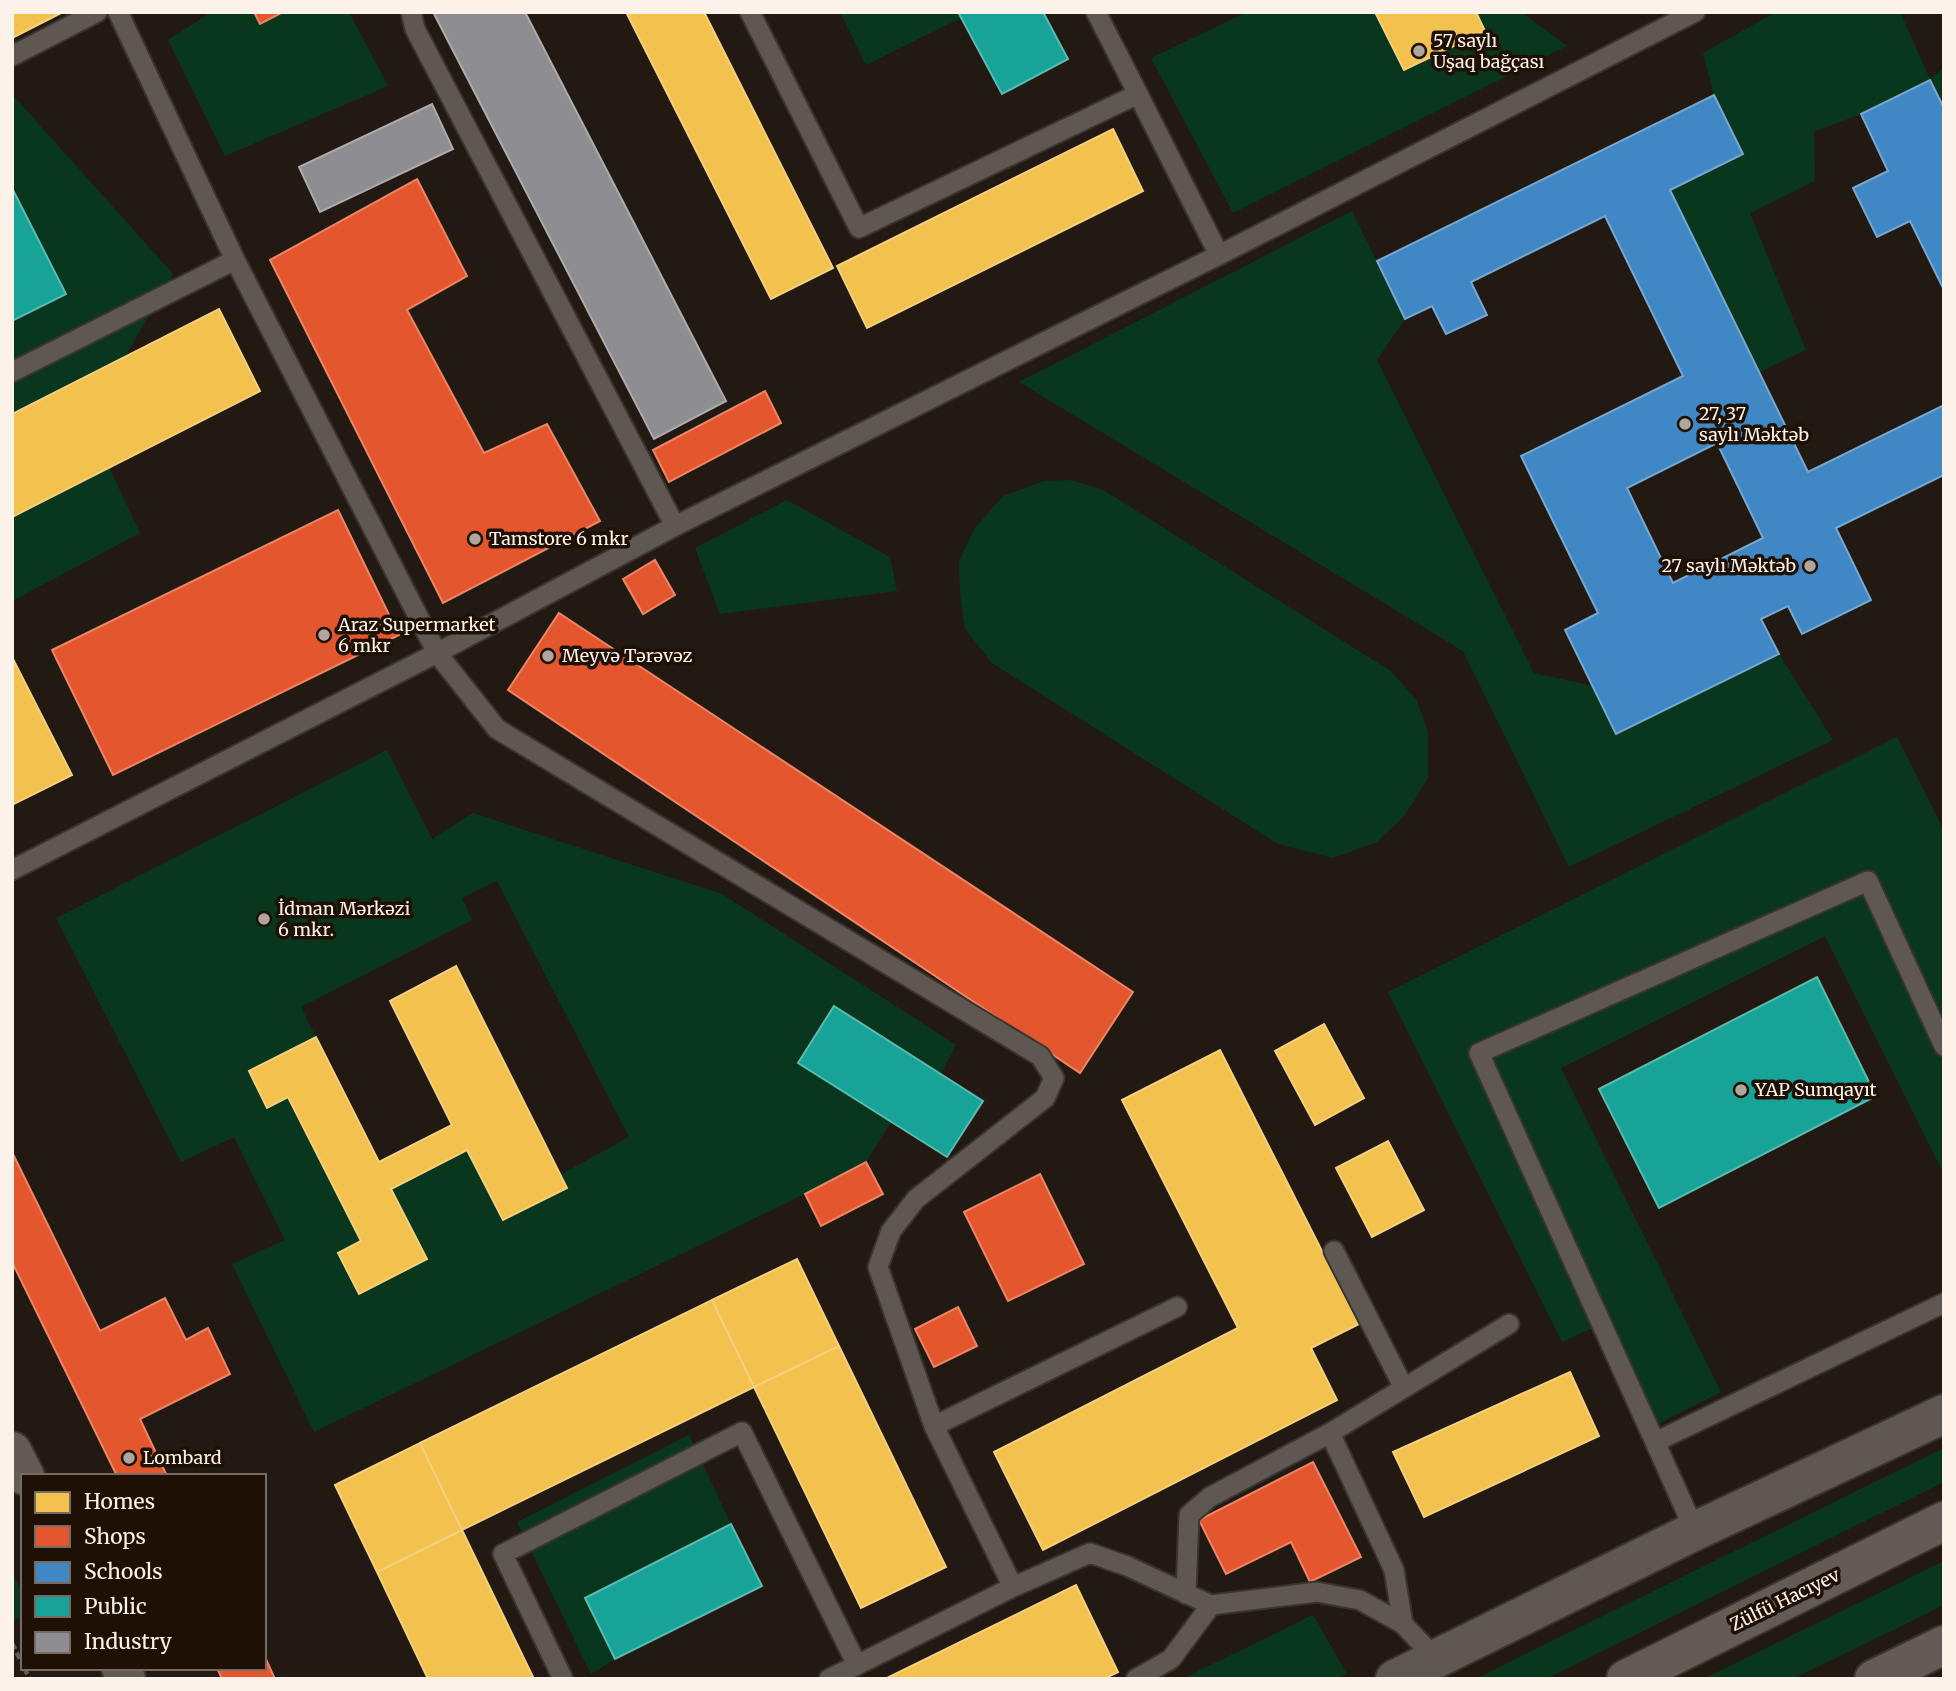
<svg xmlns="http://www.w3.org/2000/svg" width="1956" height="1691" viewBox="0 0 1956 1691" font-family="Merriweather,serif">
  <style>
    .green { fill: #09371d; fill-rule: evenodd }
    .homes { fill: #f2c14e; stroke: #f5d07d; stroke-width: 2 }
    .shops { fill: #e4572e; stroke: #ec8666; stroke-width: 2 }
    .schools { fill: #3f88c5; stroke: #78a8d0; stroke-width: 2; fill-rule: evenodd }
    .public { fill: #17a398; stroke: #5cbbb1; stroke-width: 2 }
    .industry { fill: #8d8d92; stroke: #afabac; stroke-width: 2 }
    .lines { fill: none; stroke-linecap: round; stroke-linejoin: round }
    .service-casing { stroke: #3a342f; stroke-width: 23 }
    .minor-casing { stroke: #3a342f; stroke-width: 42 }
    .secondary-casing { stroke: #3a342f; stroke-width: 42 }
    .path { stroke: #605a53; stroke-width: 4.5; stroke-dasharray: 7 3.5; stroke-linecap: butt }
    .service { stroke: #5e5752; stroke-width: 19 }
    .minor { stroke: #5e5752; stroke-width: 38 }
    .secondary { stroke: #645b57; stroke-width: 38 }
    .poi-dot { fill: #b0a69e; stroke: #1e1004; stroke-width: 2.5 }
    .labels { text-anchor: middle; stroke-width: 7; stroke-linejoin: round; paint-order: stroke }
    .poi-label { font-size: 18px; fill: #fdf2ea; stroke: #1e1004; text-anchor: start }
    .street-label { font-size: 18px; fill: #fdf2ea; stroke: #1e1004 }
  </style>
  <rect width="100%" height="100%" fill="#221a12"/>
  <path class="green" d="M212,12H254L260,23L283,12H349L388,86L225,156L168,40Z
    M840,12H958L961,18L866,65Z
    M1247,12H1375L1404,70L1484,31L1476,12H1521L1567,46L1233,213L1151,58Z
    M1776,12H1900L1930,79L1944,68V108L1930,80L1861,114L1814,132L1815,181L1750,213L1806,350L1759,372L1670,190L1743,154L1714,95L1703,53Z
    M12,94L173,274L125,357L12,414V321L66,294L12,188Z
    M1352,211L1405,319L1377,360L1534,673L1593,686L1617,734L1779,654L1833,740L1569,867L1463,651L1019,382Z
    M109,467L140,533L12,601V517Z
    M1070,480L1102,489L1392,672L1417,701L1428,732V778L1405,815L1377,842L1333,858L1278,844L992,663L965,629L960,594L959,562L974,529L1003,496L1043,481Z
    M787,500L890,557L897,591L720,614L695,548Z
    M1897,737L1944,831V1174L1825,936L1561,1068L1721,1392L1658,1424L1607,1321L1562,1342L1388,992Z
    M387,750L432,839L473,813L722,894L956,1045L941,1074L834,1007L798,1063L891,1122L866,1162L805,1194L314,1432L232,1264L285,1240L234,1137L181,1162L56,918ZM497,881L629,1137L560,1175L566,1188L503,1220L467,1150L391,1189L427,1259L359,1294L338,1253L361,1241L288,1097L267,1107L249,1071L316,1037L301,1007L472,920L462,898Z
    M689,1435L731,1524L585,1598L615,1659L591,1674L517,1522Z
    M1944,1448V1482L1546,1679H1475Z
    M1944,1561V1605L1793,1679H1703Z
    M12,1573L23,1594V1617L12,1621Z
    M1313,1615L1347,1674L1337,1679H1182Z"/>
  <path class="homes" d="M12,12H63L12,38Z
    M626,12H704L833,268L771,299Z
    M1375,12H1476L1485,31L1404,70Z
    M1113,129L1143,191L867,328L837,266Z
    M219,309L260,391L12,517V414Z
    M12,657L72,775L12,805Z
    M456,966L567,1188L503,1220L467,1150L391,1189L427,1259L359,1294L338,1253L361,1241L288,1097L267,1108L249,1071L316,1037L379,1162L452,1125L390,1001Z
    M1324,1024L1364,1098L1315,1125L1275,1051Z
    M1220,1050L1359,1324L1311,1348L1337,1400L1043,1550L994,1452L1238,1328L1122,1100Z
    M1388,1141L1424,1210L1372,1237L1336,1168Z
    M797,1259L839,1346L754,1387L712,1300Z
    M712,1300L754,1387L462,1530L420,1443Z
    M839,1346L946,1567L861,1608L754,1387Z
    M1570,1372L1599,1436L1424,1517L1393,1452Z
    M420,1443L462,1530L377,1572L335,1485Z
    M462,1530L534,1679H428L377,1572Z
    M1076,1585L1118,1672L1104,1679H885Z"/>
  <path class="shops" d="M254,12H283L260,24Z
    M417,179L467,276L407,310L484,453L547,424L600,521L443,603L270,260Z
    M765,391L781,423L669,482L653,450Z
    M338,510L399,635L113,775L52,650Z
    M655,560L675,595L643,614L623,579Z
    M559,613L1133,992L1080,1073L508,690Z
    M12,1152L100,1331L165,1298L186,1340L208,1328L230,1374L140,1419L167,1476H117L12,1262Z
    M866,1162L883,1194L821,1226L805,1194Z
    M1040,1174L1084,1264L1008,1301L964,1212Z
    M958,1307L977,1346L934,1367L915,1329Z
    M1313,1462L1361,1557L1310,1582L1291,1542L1226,1574L1199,1520Z
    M264,1655L275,1679H222L217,1668H264Z"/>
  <path class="schools" d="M1930,80L1944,108V290L1910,221L1877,237L1853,188L1888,171L1861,114Z
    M1714,95L1743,154L1670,190L1808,472L1944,405V475L1836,528L1871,600L1802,634L1788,606L1761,619L1779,654L1616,734L1565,630L1598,613L1521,456L1683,376L1605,216L1471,282L1487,315L1446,334L1432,306L1405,319L1377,261ZM1717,443L1763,538L1673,583L1627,488Z"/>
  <path class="public" d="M958,12H1043L1068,59L1002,94Z
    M12,188L66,294L12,321Z
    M1817,977L1876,1096L1659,1208L1599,1089Z
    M834,1006L983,1101L947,1157L798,1063Z
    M731,1524L762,1586L615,1659L585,1598Z"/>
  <path class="industry" d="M433,12H525L726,401L654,439Z
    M432,104L453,149L320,212L299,167Z"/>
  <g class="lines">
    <g class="service-casing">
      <path id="service" d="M411,12L415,29L675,526
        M750,12L859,228L1138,94L1219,255
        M1096,12L1138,94
        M12,56L97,12
        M235,260L437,653L497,729L1040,1056L1054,1078L1045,1098L916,1199L891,1231L878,1267L934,1426L1013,1587L1090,1553L1127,1566L1211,1605L1317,1592L1360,1600L1403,1624L1435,1658
        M12,372L235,260L118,12
        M12,870L437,653L675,526L1219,255L1695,12
        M1334,1251L1404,1388
        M934,1426L1177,1307
        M1330,1433L1394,1570L1403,1624
        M1655,1442L1479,1053L1868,881L1944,1046
        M1695,1531L1655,1442L1944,1303
        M1186,1594L1189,1515L1210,1497L1330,1433L1509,1324
        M563,1679L503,1554L742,1432L857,1665
        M829,1679L1013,1587
        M1136,1679L1171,1659L1211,1605"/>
    </g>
    <g class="minor-casing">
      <path id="minor" d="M1395,1679L1695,1531L1944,1414"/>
    </g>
    <g class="secondary-casing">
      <path id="secondary" d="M12,1451L25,1476
        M121,1668L126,1679
        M1626,1679L1944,1521
        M1874,1679L1944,1645"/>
    </g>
    <path class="path" d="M12,1643L23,1665
      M24,1668L30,1679"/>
    <use href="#service" class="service"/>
    <use href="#minor" class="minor"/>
    <use href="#secondary" class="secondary"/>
  </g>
  <g class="poi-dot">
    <circle cx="1419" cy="51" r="7"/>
    <circle cx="1685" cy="424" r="7"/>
    <circle cx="475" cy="539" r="7"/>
    <circle cx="1810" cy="566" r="7"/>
    <circle cx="324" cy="635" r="7"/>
    <circle cx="548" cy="656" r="7"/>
    <circle cx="264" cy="919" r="7"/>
    <circle cx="1741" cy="1090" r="7"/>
    <circle cx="129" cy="1458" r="7"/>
  </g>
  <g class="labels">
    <g class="poi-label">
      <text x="1433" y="47">57 saylı<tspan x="1433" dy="21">Uşaq bağçası</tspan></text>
      <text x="1699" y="420">27, 37<tspan x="1699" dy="21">saylı Məktəb</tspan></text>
      <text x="489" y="545">Tamstore 6 mkr</text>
      <text x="1796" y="572" text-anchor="end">27 saylı Məktəb</text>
      <text x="338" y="631">Araz Supermarket<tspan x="338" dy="21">6 mkr</tspan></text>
      <text x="562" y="662">Meyvə Tərəvəz</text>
      <text x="278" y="915">İdman Mәrkәzi<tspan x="278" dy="21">6 mkr.</tspan></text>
      <text x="1755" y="1096">YAP Sumqayıt</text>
      <text x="143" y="1464">Lombard</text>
    </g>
    <g class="street-label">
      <text transform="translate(1785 1600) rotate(-26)" y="6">Zülfü Hacıyev</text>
    </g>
  </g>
  <rect width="1956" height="1691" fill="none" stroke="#fdf2ea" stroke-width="28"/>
  <rect x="21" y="1474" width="245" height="196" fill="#1e1004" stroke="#776a60" stroke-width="2"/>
  <rect x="35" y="1492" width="35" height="21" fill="#f2c14e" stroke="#776a60" stroke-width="2"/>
  <text x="84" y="1509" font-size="21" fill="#fdf2ea">Homes</text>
  <rect x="35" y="1526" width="35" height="21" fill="#e4572e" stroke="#776a60" stroke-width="2"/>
  <text x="84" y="1544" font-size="21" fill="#fdf2ea">Shops</text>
  <rect x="35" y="1562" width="35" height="21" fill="#3f88c5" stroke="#776a60" stroke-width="2"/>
  <text x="84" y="1579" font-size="21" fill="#fdf2ea">Schools</text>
  <rect x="35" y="1596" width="35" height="21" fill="#17a398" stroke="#776a60" stroke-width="2"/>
  <text x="84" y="1614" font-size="21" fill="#fdf2ea">Public</text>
  <rect x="35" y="1632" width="35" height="21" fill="#8d8d92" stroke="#776a60" stroke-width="2"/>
  <text x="84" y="1649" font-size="21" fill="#fdf2ea">Industry</text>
</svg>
